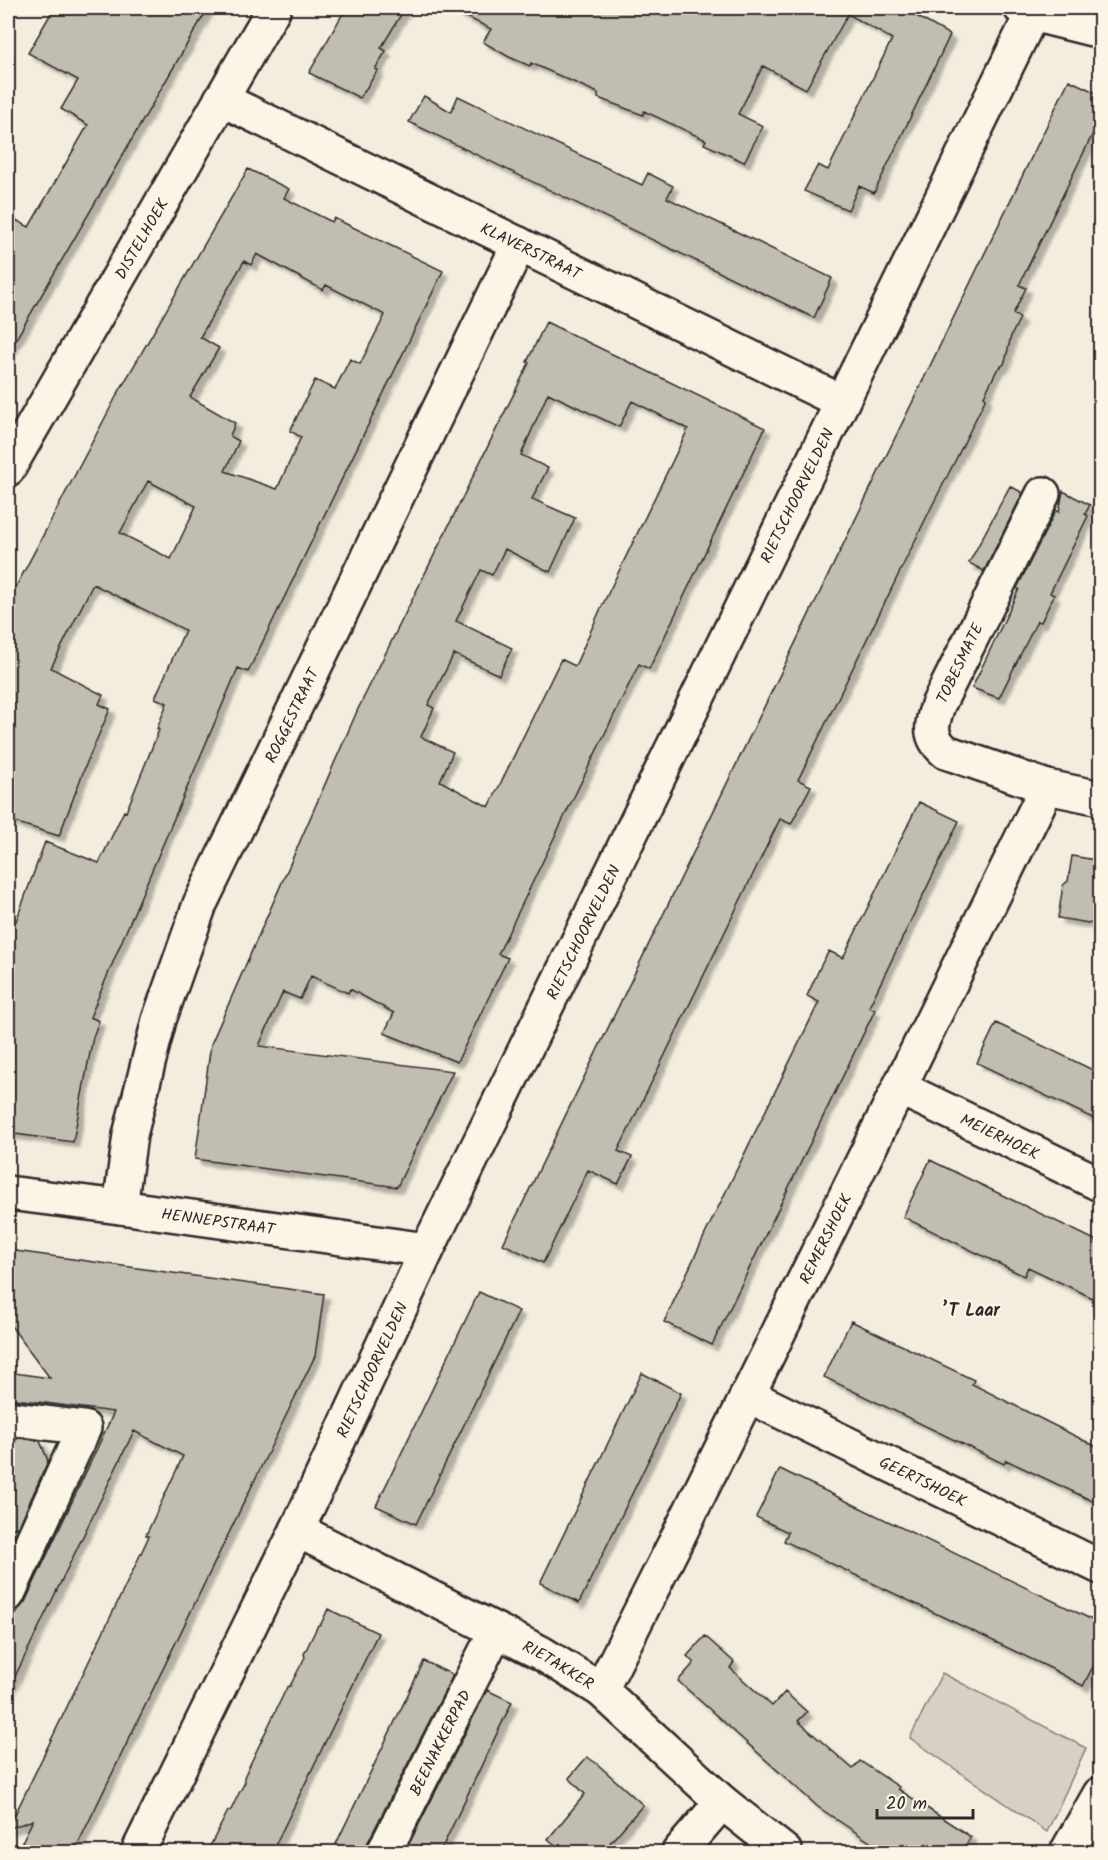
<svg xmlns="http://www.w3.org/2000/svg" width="1108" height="1860" viewBox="0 0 1108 1860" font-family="Kalam,sans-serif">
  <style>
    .green { fill: #d6d1c4; stroke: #807e78; stroke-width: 1.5 }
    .building { fill: #c2bdb1; stroke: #2b2b2b; stroke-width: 1.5; fill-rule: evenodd; filter: url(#shadow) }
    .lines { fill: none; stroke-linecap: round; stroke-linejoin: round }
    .minor-casing { stroke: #2b2b2b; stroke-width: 38 }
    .minor { stroke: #fcf5e5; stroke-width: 33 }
    .labels { text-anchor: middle; stroke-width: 4.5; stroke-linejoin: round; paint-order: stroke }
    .street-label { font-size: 16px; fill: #2b2b2b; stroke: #fcf5e5 }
    .neighbourhood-label { font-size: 18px; font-weight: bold; fill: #2b2b2b; stroke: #fcf5e5 }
  </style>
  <defs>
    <filter id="shadow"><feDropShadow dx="5.5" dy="5.5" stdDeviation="1.5" flood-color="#0004"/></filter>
  </defs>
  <rect width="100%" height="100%" fill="#f4edde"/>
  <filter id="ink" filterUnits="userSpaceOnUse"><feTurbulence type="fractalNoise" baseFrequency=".0167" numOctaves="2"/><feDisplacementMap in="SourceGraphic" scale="12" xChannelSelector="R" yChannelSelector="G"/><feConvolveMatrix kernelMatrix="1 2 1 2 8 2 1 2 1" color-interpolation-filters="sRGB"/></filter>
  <g filter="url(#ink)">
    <path class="green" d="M942,1673L1086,1748L1047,1832L910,1738Z"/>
    <path class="building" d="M54,8H208L8,353V235L16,220L29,227L88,125L61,109L78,80L28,53Z
      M346,8H405L381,48L386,51L375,69L378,70L360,98L309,73Z
      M449,8H902L950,35L874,193L859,186L848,210L804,191L818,165L828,170L892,39L848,14L806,89L763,66L738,114L763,126L744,162L704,144L706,140L644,111L643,115L598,98V93L531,63L530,66L509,57L483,42L491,29Z
      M1069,80L1101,95V117L1019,285L1026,288L1013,314L1020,318L1011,336L1006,358L1004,364L997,370L984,396L986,398L956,459L932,506L798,780L811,786L791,824L780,819L618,1151L632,1157L618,1184L588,1170L543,1263L503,1244Z
      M424,96L451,112L458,96L642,185L648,173L673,186L667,198L832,278L814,318L409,122Z
      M248,169L289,189L284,198L332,222L334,218L443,271L248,672L238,668L124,936L90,1017L99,1021L93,1037L73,1142L8,1133V918L16,921L45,842L99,863L124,811L126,812L159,730L157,729L167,703L155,698L185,630L93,584L51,668L103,695L99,704L110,709L87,762L59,836L8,820V602L117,395ZM257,254L323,290L326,285L385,315L360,364L350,359L335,389L315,380L290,431L301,437L277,489L225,471L239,441L230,436L235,423L190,397L219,348L200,337L244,261L251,265ZM148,481L196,506L171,559L120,533Z
      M546,322L765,428L649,669L639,664L569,807L498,954L508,958L457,1062L384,1033L394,1013L350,989L348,993L311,976L300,999L283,992L259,1046L453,1071L397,1187L195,1159L211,1044L358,709L529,363L527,362ZM548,393L619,427L632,401L688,429L601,608L575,666L561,659L489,807L440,781L453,752L421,737L434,708L428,705L454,654L499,675L512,648L456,621L481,570L492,575L505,549L550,572L575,518L532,499L548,468L521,455Z
      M1010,486L1023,493L984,571L969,563Z
      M1063,491L1090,505L1085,514L1088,516L1050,593L1054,595L1041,622L1037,621L999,698L972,688L1019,589L1017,588L1056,510L1059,512Z
      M919,802L959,821L869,1007L875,1010L712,1345L664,1322L708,1228L819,1002L807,996L821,965L829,951L843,958Z
      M1072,856L1101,861V925L1058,918L1063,885L1068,881Z
      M996,1023L1101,1074V1122L977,1063Z
      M930,1160L1101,1243V1302L1028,1267L1024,1276L903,1217Z
      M8,1250L324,1294L315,1356L74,1852H17L33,1820L8,1829L135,1566L149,1536L146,1535L183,1456L134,1431L8,1691V1631L18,1610L25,1602L114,1412L8,1398V1372L50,1378L8,1322Z
      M479,1292L519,1311L416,1524L376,1506Z
      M851,1321L974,1380L972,1384L1101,1449V1505L1006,1460L1004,1464L824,1377Z
      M642,1373L681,1393L579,1603L540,1583Z
      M19,1438L40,1441L48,1461L19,1526L8,1531V1443Z
      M780,1469L1101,1624V1651L1083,1686L1052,1669L784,1541L788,1532L756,1517Z
      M328,1609L378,1633L272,1852H207L228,1811L231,1810L237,1797L245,1782L244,1777L287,1687L290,1686L305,1657L304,1654L318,1625L321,1624Z
      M705,1636L734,1662L730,1668L772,1706L785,1692L807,1712L798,1721L853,1769L860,1761L899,1787L898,1789L971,1837L961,1852H885L818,1807L678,1681L694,1663L687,1656Z
      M424,1661L453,1675L367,1844L365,1852H353L336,1844Z
      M487,1690L512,1702L440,1852H405Z
      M587,1757L596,1763L643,1805L602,1852H564L548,1839L585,1794L569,1778Z"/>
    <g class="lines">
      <g class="minor-casing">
        <g id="minor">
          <path d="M1021,8L1032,14L1100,31"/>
          <path id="s1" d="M221,99L842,402"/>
          <path id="s2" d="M8,469L274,8"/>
          <path d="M1043,494L938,705C931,725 928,737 946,752L1047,787L1100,798"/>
          <path id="s3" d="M900,1088L1100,1184"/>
          <path id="s4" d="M8,1193L120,1207L427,1250"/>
          <path id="s5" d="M120,1207L130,1135L159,1020L200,904L519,244"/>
          <path id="s6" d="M747,1395L1100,1567"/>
          <path d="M8,1418L84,1428L8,1594"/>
          <path id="s7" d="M297,1530L541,1653L601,1690L722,1802L785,1852"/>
          <path id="s8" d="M601,1690L674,1545L1047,787"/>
          <path id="s9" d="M138,1852L297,1530L427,1250L1032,14"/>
          <path id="s10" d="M384,1852L496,1631"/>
          <path d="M679,1852L722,1802"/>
          <path d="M1067,1852L1100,1794"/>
        </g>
      </g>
      <use href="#minor" class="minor"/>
    </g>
  </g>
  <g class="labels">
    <g class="street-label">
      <text dy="6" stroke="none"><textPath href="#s2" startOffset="266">DISTELHOEK</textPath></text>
      <text dy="6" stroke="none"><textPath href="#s1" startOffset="345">KLAVERSTRAAT</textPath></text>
      <text dy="6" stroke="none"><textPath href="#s9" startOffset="1508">RIETSCHOORVELDEN</textPath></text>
      <text transform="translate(959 663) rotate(-64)" y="6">TOBESMATE</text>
      <text dy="6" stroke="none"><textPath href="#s5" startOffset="524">ROGGESTRAAT</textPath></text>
      <text dy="6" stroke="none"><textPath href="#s9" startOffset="1022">RIETSCHOORVELDEN</textPath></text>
      <text dy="6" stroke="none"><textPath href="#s3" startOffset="111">MEIERHOEK</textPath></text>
      <text dy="6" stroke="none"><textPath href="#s4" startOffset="212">HENNEPSTRAAT</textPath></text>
      <text dy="6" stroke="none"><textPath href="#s8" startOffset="504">REMERSHOEK</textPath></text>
      <text dy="6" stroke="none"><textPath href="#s9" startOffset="536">RIETSCHOORVELDEN</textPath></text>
      <text dy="6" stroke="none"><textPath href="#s6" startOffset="196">GEERTSHOEK</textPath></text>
      <text dy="6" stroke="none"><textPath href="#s7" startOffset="294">RIETAKKER</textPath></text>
      <text dy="6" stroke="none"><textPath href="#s10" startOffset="123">BEENAKKERPAD</textPath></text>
    </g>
    <g class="neighbourhood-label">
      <text x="971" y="1316">’T Laar</text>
    </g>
  </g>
  <rect width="1108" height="1860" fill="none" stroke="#fcf5e5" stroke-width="30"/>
  <rect x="15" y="15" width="1078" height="1830" fill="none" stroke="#2b2b2b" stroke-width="2" filter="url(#ink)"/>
  <path d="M877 1809v9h96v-9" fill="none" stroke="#2b2b2b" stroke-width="3"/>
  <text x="886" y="1809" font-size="18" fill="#2b2b2b" stroke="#fcf5e5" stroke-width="4.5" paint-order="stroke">20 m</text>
</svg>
